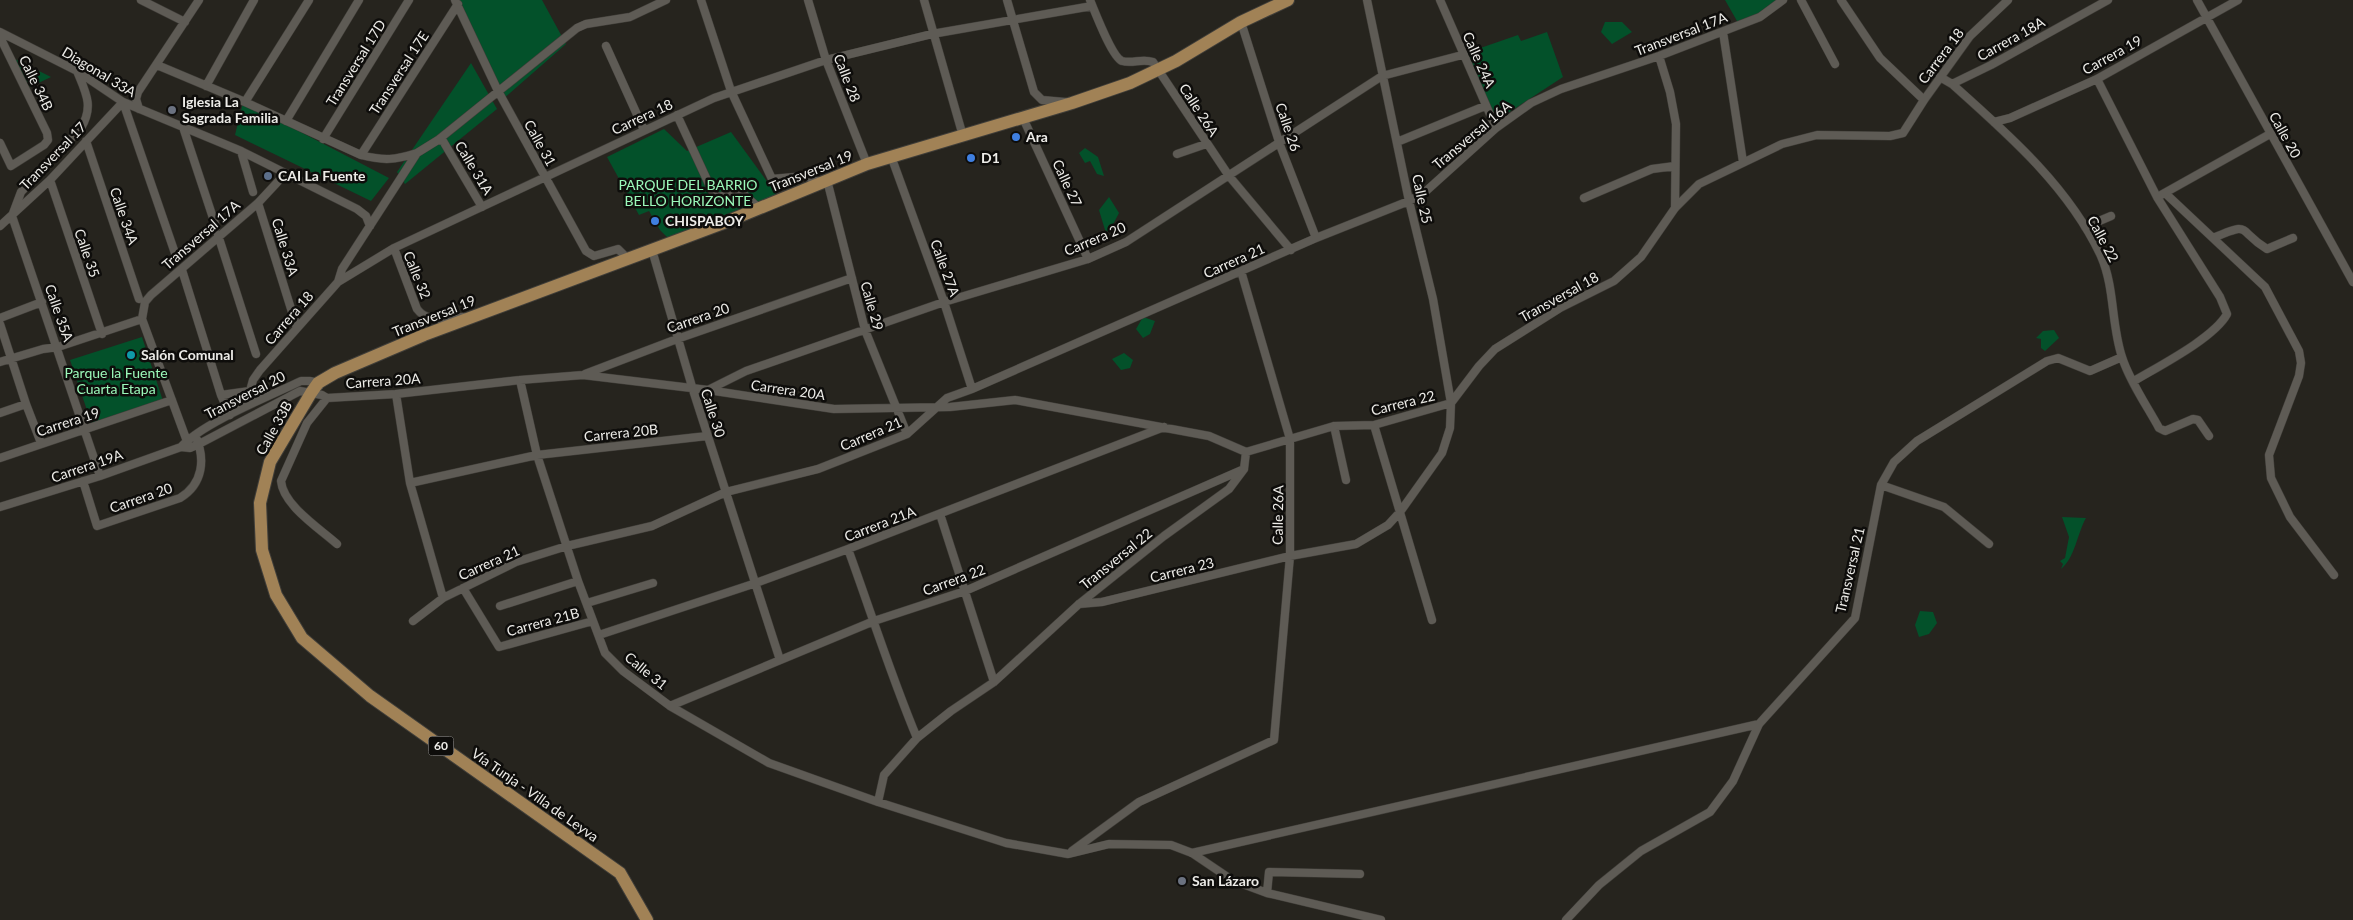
<svg xmlns="http://www.w3.org/2000/svg" width="2353" height="920" viewBox="0 0 2353 920" font-family="Lato,sans-serif">
  <style>
    .green { fill: #03512a }
    .lines { fill: none; stroke-linecap: round; stroke-linejoin: round }
    .minor-casing { stroke: #403e39; stroke-width: 9 }
    .primary-casing { stroke: #403e39; stroke-width: 14 }
    .minor { stroke: #5e5b55; stroke-width: 8 }
    .primary { stroke: #a18256; stroke-width: 12 }
    .worship-dot { fill: #6b7280; stroke: #0e0d0b; stroke-width: 2 }
    .shop-dot { fill: #3f7fe0; stroke: #0e0d0b; stroke-width: 2 }
    .service-dot { fill: #5c6f8a; stroke: #0e0d0b; stroke-width: 2 }
    .culture-dot { fill: #0f9aa8; stroke: #0e0d0b; stroke-width: 2 }
    .labels { text-anchor: middle; stroke-width: 5; stroke-linejoin: round; paint-order: stroke }
    .shield { fill: #0e0d0b; stroke: #aaa9a6; stroke-width: 1 }
    .shield-label { font-size: 12px; font-weight: bold; fill: #edece8 }
    .street-label { font-size: 14px; fill: #edece8; stroke: #0e0d0b }
    .poi-label { font-size: 14px; font-weight: bold; fill: #edece8; stroke: #0e0d0b; text-anchor: start }
    .park-label { font-size: 14px; fill: #9bf9ba; stroke: #0e0d0b }
  </style>
  <rect width="100%" height="100%" fill="#26241e"/>
  <path class="green" d="M451,0H542L566,44L503,99Z
    M1725,0H1784L1741,28Z
    M1605,22H1622L1632,32L1612,44L1601,32Z
    M1547,32L1563,77L1494,122L1463,54L1518,35L1521,41Z
    M15,59L51,77L30,87Z
    M471,63L497,109L405,184L397,172Z
    M243,102L389,178L371,201L235,135Z
    M664,129L687,151L731,132L782,202L674,244L660,230L649,211L639,215L607,157Z
    M1085,148L1098,157L1104,176L1097,174L1090,161L1085,163L1079,153Z
    M1109,197L1119,213L1109,232L1105,230L1099,210Z
    M1143,317L1155,321L1150,334L1143,338L1136,329Z
    M2054,330L2059,338L2045,351L2041,348V339L2036,338L2043,331Z
    M142,337L163,401L92,425L70,360Z
    M1124,353L1133,360L1130,368L1121,370L1112,359Z
    M2062,517L2086,518C2077,534 2075,558 2061,569L2063,564L2060,561L2065,558L2069,537Z
    M1920,611L1933,612L1937,623L1929,634L1919,637L1915,625Z"/>
  <g class="lines">
    <g class="minor-casing">
      <path id="minor" d="M141,0L185,22
        M455,0L498,91L586,251L594,256L618,249L628,259
        M701,0L731,91L772,179L805,176L822,183
        M808,0L826,60L867,164
        M924,0L963,136
        M1007,0L1034,92L1042,100L1065,102
        M1090,0C1095,12 1112,57 1122,61C1133,64 1142,58 1153,62L1229,176L1291,250
        M1440,0L1496,128
        M1801,0L1835,64
        M1841,0L1880,58L1924,100
        M2197,0L2353,282
        M1241,22L1280,145L1316,238
        M0,32L77,71L123,102L241,151L357,209L366,216L370,226
        M1723,32L1743,162
        M0,37L47,133L48,140L44,145L11,166L0,143
        M606,46L644,130
        M1659,56L1670,92L1676,124L1675,208
        M157,65L245,102L361,155C384,161 395,160 417,153L342,269L338,282
        M77,71C86,93 94,106 81,128L21,192L12,216L100,476
        M1940,77L1952,84C2008,134 2069,187 2101,256C2115,288 2111,324 2122,357C2129,380 2147,406 2159,428L2165,431L2193,419L2198,420L2209,436
        M2097,79L2157,197L2220,297L2227,314C2214,338 2159,366 2134,381
        M1952,84L1991,65L2108,0
        M206,86L254,0
        M245,102L309,0
        M139,109L136,99L138,92L199,0
        M677,115L714,195L718,197L740,191L760,209
        M1023,118L1088,259
        M286,121L359,0
        M1994,122L2010,118L2097,79L2238,0
        M183,127L216,227
        M323,139L409,0
        M438,140L577,28L586,24L630,17L666,0
        M86,141L139,299
        M1397,142L1485,106
        M241,151L253,192
        M417,153L438,140L443,141L482,207
        M1177,154L1206,144
        M361,155L458,4
        M891,156L944,302L972,389
        M50,180L102,334
        M827,180L865,330L907,434
        M2165,193L2265,287L2299,351L2301,363L2299,376L2269,455L2271,478L2290,517L2334,575
        M2161,195L2270,134
        M1584,198L1652,169L1675,166
        M258,203L297,328
        M0,226L50,180L123,102L177,259
        M2085,227L2111,216
        M218,235L256,354
        M2213,238C2253,221 2236,230 2267,249L2293,238
        M394,248L417,309C428,324 447,318 463,317
        M652,250L693,390L780,660
        M182,270L221,395L230,415
        M0,318L42,302
        M142,319L145,302L151,295L258,203L285,174
        M142,319L188,444
        M0,324L26,404L41,443
        M0,362L43,349L58,347L142,319
        M585,374L677,339L852,278
        M520,380L537,455L578,581L605,653L623,671L670,706L769,763L878,802L1006,843L1068,854L1109,844L1171,845L1192,853L1232,880L1267,893L1381,920
        M708,390L746,371L944,302L1088,259L1126,242L1382,76L1462,55
        M250,391L253,380L260,370L338,282L394,248L714,98L826,60L932,34L1092,6
        M396,394L410,483L443,598
        M221,395L250,391
        M327,398L307,423L281,481C283,505 319,528 337,544
        M1451,403L1479,366L1495,349L1560,308L1614,281L1641,257L1675,208L1699,184L1782,144L1817,135L1890,136L1903,133L1924,100L1970,36L2008,0
        M0,413L26,404
        M1374,425L1432,620
        M1334,426L1346,480
        M181,447C202,423 270,396 301,381H310L318,383L319,386
        M1246,452L1334,426L1374,425L1451,403
        M0,458L172,400
        M83,481L97,526L180,498C203,484 206,459 195,435
        M410,483L537,455L707,436
        M1881,485L1944,507L1989,544
        M0,507L100,476L181,447L190,448L199,444L300,391L322,395L327,398L396,394L520,380L583,375L708,390L834,409L950,407L1015,400L1209,436L1246,452
        M940,514L994,682
        M848,549C871,612 891,676 917,738
        M463,588L499,647L593,621
        M587,603L653,583
        M1079,604L1102,602L1290,556L1356,544L1388,525L1400,512L1442,453L1450,428L1451,403L1433,299L1409,201L1367,0
        M500,606L578,581
        M413,621L443,598L516,562L567,546L652,526L726,492L818,469L907,434L947,398L972,389L1316,238L1409,201L1425,192L1496,128L1531,103L1561,89L1659,56L1760,17L1783,0
        M599,635L756,583L848,549L1164,427
        M670,706L874,621L965,591L1244,469
        M878,802L884,775L917,738L951,711L994,682L1079,604L1164,536L1229,489L1244,469L1246,452
        M1072,851L1139,802L1274,740L1290,556V439L1241,271
        M1192,853L1759,724
        M1267,893L1269,872L1360,874
        M1566,920L1599,885L1641,851L1710,812L1733,781L1759,724L1855,618L1881,485L1894,462L1917,441L2047,361L2058,358L2090,371L2122,357"/>
    </g>
    <g class="primary-casing">
      <path id="primary" d="M647,920L620,873L370,696L302,638L276,595L262,550L260,503L270,462L311,393L318,383L335,373L424,335L721,224L867,164L1072,103L1130,83L1176,61L1241,22L1288,0"/>
    </g>
    <use href="#minor" class="minor"/>
    <use href="#primary" class="primary"/>
  </g>
  <g class="worship-dot">
    <circle cx="172" cy="110" r="5"/>
    <circle cx="1182" cy="881" r="5"/>
  </g>
  <g class="shop-dot">
    <circle cx="1016" cy="137" r="5"/>
    <circle cx="971" cy="158" r="5"/>
    <circle cx="655" cy="221" r="5"/>
  </g>
  <circle class="service-dot" cx="268" cy="176" r="5"/>
  <circle class="culture-dot" cx="131" cy="355" r="5"/>
  <g class="labels">
    <rect class="shield" x="428.5" y="736.5" width="25" height="19" rx="4"/>
    <g class="shield-label">
      <text x="441" y="750">60</text>
    </g>
    <g class="street-label">
      <text transform="translate(1681 34) rotate(-21)" y="5">Transversal 17A</text>
      <text transform="translate(2011 39) rotate(-29)" y="5">Carrera 18A</text>
      <text transform="translate(2112 55) rotate(-29)" y="5">Carrera 19</text>
      <text transform="translate(1941 56) rotate(-53)" y="5">Carrera 18</text>
      <text transform="translate(1479 60) rotate(66)" y="5">Calle 24A</text>
      <text transform="translate(356 63) rotate(-58)" y="5">Transversal 17D</text>
      <text transform="translate(99 72) rotate(31)" y="5">Diagonal 33A</text>
      <text transform="translate(399 73) rotate(-57)" y="5">Transversal 17E</text>
      <text transform="translate(847 78) rotate(69)" y="5">Calle 28</text>
      <text transform="translate(36 83) rotate(64)" y="5">Calle 34B</text>
      <text transform="translate(1199 110) rotate(57)" y="5">Calle 26A</text>
      <text transform="translate(642 117) rotate(-25)" y="5">Carrera 18</text>
      <text transform="translate(1288 127) rotate(71)" y="5">Calle 26</text>
      <text transform="translate(1472 135) rotate(-40)" y="5">Transversal 16A</text>
      <text transform="translate(2285 135) rotate(61)" y="5">Calle 20</text>
      <text transform="translate(540 143) rotate(61)" y="5">Calle 31</text>
      <text transform="translate(53 156) rotate(-46)" y="5">Transversal 17</text>
      <text transform="translate(474 168) rotate(59)" y="5">Calle 31A</text>
      <text transform="translate(811 171) rotate(-22)" y="5">Transversal 19</text>
      <text transform="translate(1067 183) rotate(65)" y="5">Calle 27</text>
      <text transform="translate(1422 199) rotate(78)" y="5">Calle 25</text>
      <text transform="translate(124 216) rotate(71)" y="5">Calle 34A</text>
      <text transform="translate(201 235) rotate(-41)" y="5">Transversal 17A</text>
      <text transform="translate(1095 239) rotate(-23)" y="5">Carrera 20</text>
      <text transform="translate(2103 239) rotate(62)" y="5">Calle 22</text>
      <text transform="translate(285 247) rotate(73)" y="5">Calle 33A</text>
      <text transform="translate(87 253) rotate(71)" y="5">Calle 35</text>
      <text transform="translate(1234 261) rotate(-24)" y="5">Carrera 21</text>
      <text transform="translate(945 268) rotate(70)" y="5">Calle 27A</text>
      <text transform="translate(417 275) rotate(68)" y="5">Calle 32</text>
      <text transform="translate(1559 297) rotate(-29)" y="5">Transversal 18</text>
      <text transform="translate(872 306) rotate(74)" y="5">Calle 29</text>
      <text transform="translate(59 313) rotate(71)" y="5">Calle 35A</text>
      <text transform="translate(434 316) rotate(-22)" y="5">Transversal 19</text>
      <text transform="translate(289 318) rotate(-49)" y="5">Carrera 18</text>
      <text transform="translate(698 318) rotate(-19)" y="5">Carrera 20</text>
      <text transform="translate(383 381) rotate(-4)" y="5">Carrera 20A</text>
      <text transform="translate(788 390) rotate(8)" y="5">Carrera 20A</text>
      <text transform="translate(245 395) rotate(-27)" y="5">Transversal 20</text>
      <text transform="translate(1403 403) rotate(-14)" y="5">Carrera 22</text>
      <text transform="translate(713 413) rotate(72)" y="5">Calle 30</text>
      <text transform="translate(68 422) rotate(-18)" y="5">Carrera 19</text>
      <text transform="translate(274 428) rotate(-61)" y="5">Calle 33B</text>
      <text transform="translate(621 433) rotate(-6)" y="5">Carrera 20B</text>
      <text transform="translate(871 434) rotate(-23)" y="5">Carrera 21</text>
      <text transform="translate(87 466) rotate(-19)" y="5">Carrera 19A</text>
      <text transform="translate(141 498) rotate(-19)" y="5">Carrera 20</text>
      <text transform="translate(1278 515) rotate(-89)" y="5">Calle 26A</text>
      <text transform="translate(880 524) rotate(-21)" y="5">Carrera 21A</text>
      <text transform="translate(1116 559) rotate(-39)" y="5">Transversal 22</text>
      <text transform="translate(489 563) rotate(-24)" y="5">Carrera 21</text>
      <text transform="translate(1182 570) rotate(-14)" y="5">Carrera 23</text>
      <text transform="translate(1850 570) rotate(-77)" y="5">Transversal 21</text>
      <text transform="translate(954 580) rotate(-20)" y="5">Carrera 22</text>
      <text transform="translate(543 622) rotate(-15)" y="5">Carrera 21B</text>
      <text transform="translate(646 671) rotate(39)" y="5">Calle 31</text>
      <text transform="translate(535 795) rotate(35)" y="5">Vía Tunja - Villa de Leyva</text>
    </g>
    <g class="poi-label">
      <text x="182" y="107">Iglesia La<tspan x="182" dy="16">Sagrada Familia</tspan></text>
      <text x="1026" y="142">Ara</text>
      <text x="981" y="163">D1</text>
      <text x="278" y="181">CAI La Fuente</text>
      <text x="665" y="226">CHISPABOY</text>
      <text x="141" y="360">Salón Comunal</text>
      <text x="1192" y="886">San Lázaro</text>
    </g>
    <g class="park-label">
      <text x="688" y="190">PARQUE DEL BARRIO<tspan x="688" dy="16">BELLO HORIZONTE</tspan></text>
      <text x="116" y="378">Parque la Fuente<tspan x="116" dy="16">Cuarta Etapa</tspan></text>
    </g>
  </g>
</svg>
